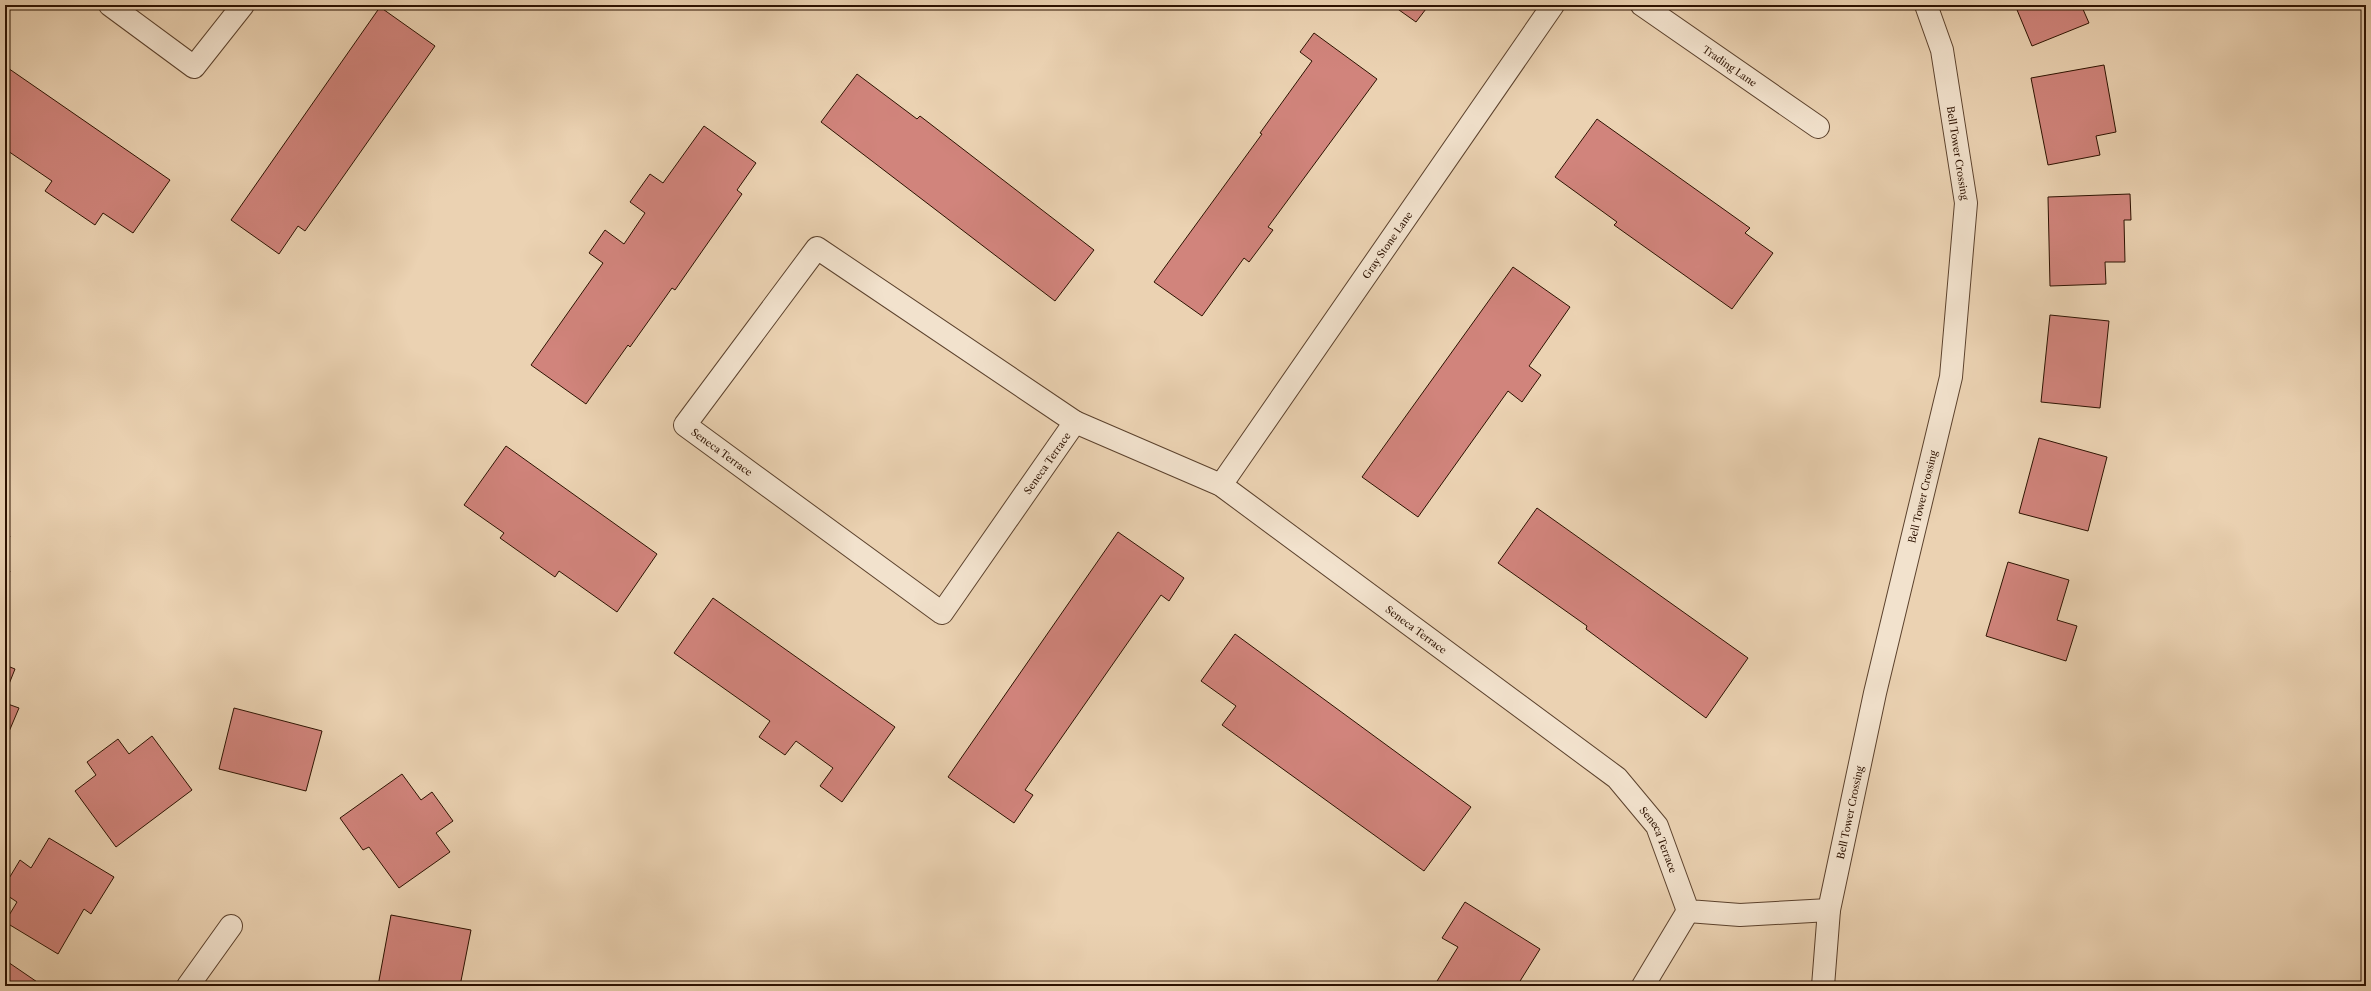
<svg xmlns="http://www.w3.org/2000/svg" width="2371" height="991" viewBox="0 0 2371 991" font-family="'Libre Caslon Text',serif">
  <style>
    .building { fill: #d1847c; stroke: #2d1201 }
    .lines { fill: none; stroke-linecap: round; stroke-linejoin: round }
    .minor-casing { stroke: #5c422d; stroke-width: 24 }
    .minor { stroke: #f2e2cd; stroke-width: 22 }
    .labels { text-anchor: middle; stroke-width: 3; stroke-linejoin: round; paint-order: stroke }
    .street-label { font-size: 10px; fill: #2d1201; stroke: #f2e2cd }
  </style>
  <rect width="100%" height="100%" fill="#ebd2b2"/>
  <filter id="stains"><feTurbulence type="fractalNoise" baseFrequency=".005" numOctaves="4"/><feColorMatrix values="0 0 0 0 .2 0 0 0 0 .09 0 0 0 0 .02 0 0 0 .5 -.17"/></filter>
  <radialGradient id="worn" r=".72"><stop offset=".6" stop-color="#630" stop-opacity="0"/><stop offset="1" stop-color="#630" stop-opacity=".3"/></radialGradient>
  <path class="building" d="M1392,5H1429L1416,22Z
    M2015,5H2085L2082,7L2089,23L2032,46Z
    M380,7L435,46L305,231L298,226L279,254L231,220Z
    M1314,33L1377,79L1268,227L1273,230L1249,262L1244,258L1202,316L1154,282L1262,134L1260,133L1312,61L1300,52Z
    M2104,65L2116,132L2096,136L2100,155L2048,165L2031,78Z
    M5,66L170,180L133,233L103,213L95,225L45,191L52,181L5,149Z
    M857,74L917,119L920,116L1094,250L1055,301L821,122Z
    M1597,119L1750,228L1745,233L1773,253L1732,309L1614,225L1617,222L1555,177Z
    M704,126L756,163L737,190L742,194L675,290L672,288L630,347L628,345L586,404L531,365L603,263L589,253L605,230L624,244L645,213L630,202L650,174L663,183Z
    M2130,194L2131,220H2124L2125,262H2105L2106,284L2050,286L2048,197Z
    M1513,267L1570,307L1529,366L1541,375L1522,402L1508,391L1418,517L1362,477Z
    M2050,315L2109,321L2100,408L2041,402Z
    M2039,438L2107,457L2088,531L2019,513Z
    M506,446L657,554L617,612L559,571L555,577L500,538L504,533L464,505Z
    M1537,508L1748,658L1706,718L1586,629L1587,626L1498,563Z
    M5,526L10,537L5,539Z
    M1118,532L1184,578L1169,601L1161,595L1025,790L1033,795L1014,823L948,777Z
    M5,561L10,572L5,575Z
    M2008,562L2069,580L2057,620L2077,626L2066,661L1986,636Z
    M713,598L895,727L842,802L820,786L833,768L796,741L785,755L759,737L770,721L674,653Z
    M1235,634L1471,807L1424,871L1222,725L1236,706L1201,681Z
    M5,665L15,669L5,694Z
    M5,703L19,708L5,741Z
    M234,708L322,731L306,791L219,769Z
    M152,736L192,790L116,847L75,791L96,775L87,762L118,739L129,754Z
    M402,774L421,800L432,792L453,821L436,833L450,852L399,888L369,847L363,850L340,818Z
    M49,838L114,877L91,914L84,909L58,954L5,922L17,902L5,894V885L20,860L31,868Z
    M1465,902L1540,949L1517,986H1434L1458,947L1442,938Z
    M391,915L471,930L460,986H378Z
    M5,960L43,986H5Z"/>
  <g class="lines">
    <g class="minor-casing">
      <g id="minor">
        <path d="M110,5L194,67L243,5"/>
        <path id="s1" d="M1642,5L1818,127"/>
        <path d="M817,248L1075,422L942,613L685,425Z"/>
        <path id="s2" d="M1075,422L1221,485L1617,778L1657,826L1688,911L1740,915L1829,910"/>
        <path id="s3" d="M1221,485L1553,5"/>
        <path d="M188,986L231,926"/>
        <path d="M1643,986L1688,911"/>
        <path id="s4" d="M1823,986L1829,910L1875,693L1951,377L1966,203L1942,50L1926,5"/>
      </g>
    </g>
    <use href="#minor" class="minor"/>
  </g>
  <g class="labels">
    <g class="street-label">
      <text dy="4" stroke="none"><textPath href="#s1" startOffset="107">Trading Lane</textPath></text>
      <text transform="translate(1958 153) rotate(81)" y="4">Bell Tower Crossing</text>
      <text dy="4" stroke="none"><textPath href="#s3" startOffset="292">Gray Stone Lane</textPath></text>
      <text transform="translate(722 452) rotate(36)" y="4">Seneca Terrace</text>
      <text transform="translate(1047 463) rotate(-55)" y="4">Seneca Terrace</text>
      <text dy="4" stroke="none"><textPath href="#s4" startOffset="500">Bell Tower Crossing</textPath></text>
      <text dy="4" stroke="none"><textPath href="#s2" startOffset="402">Seneca Terrace</textPath></text>
      <text dy="4" stroke="none"><textPath href="#s4" startOffset="176">Bell Tower Crossing</textPath></text>
      <text dy="4" stroke="none"><textPath href="#s2" startOffset="727">Seneca Terrace</textPath></text>
    </g>
  </g>
  <rect width="2371" height="991" fill="none" stroke="#ebd2b2" stroke-width="20"/>
  <rect x="6" y="6" width="2359" height="979" fill="none" stroke="#2d1201" stroke-width="2"/>
  <rect x="10" y="10" width="2351" height="971" fill="none" stroke="#2d1201"/>
  <rect width="100%" height="100%" filter="url(#stains)"/>
  <rect width="100%" height="100%" fill="url(#worn)"/>
</svg>
